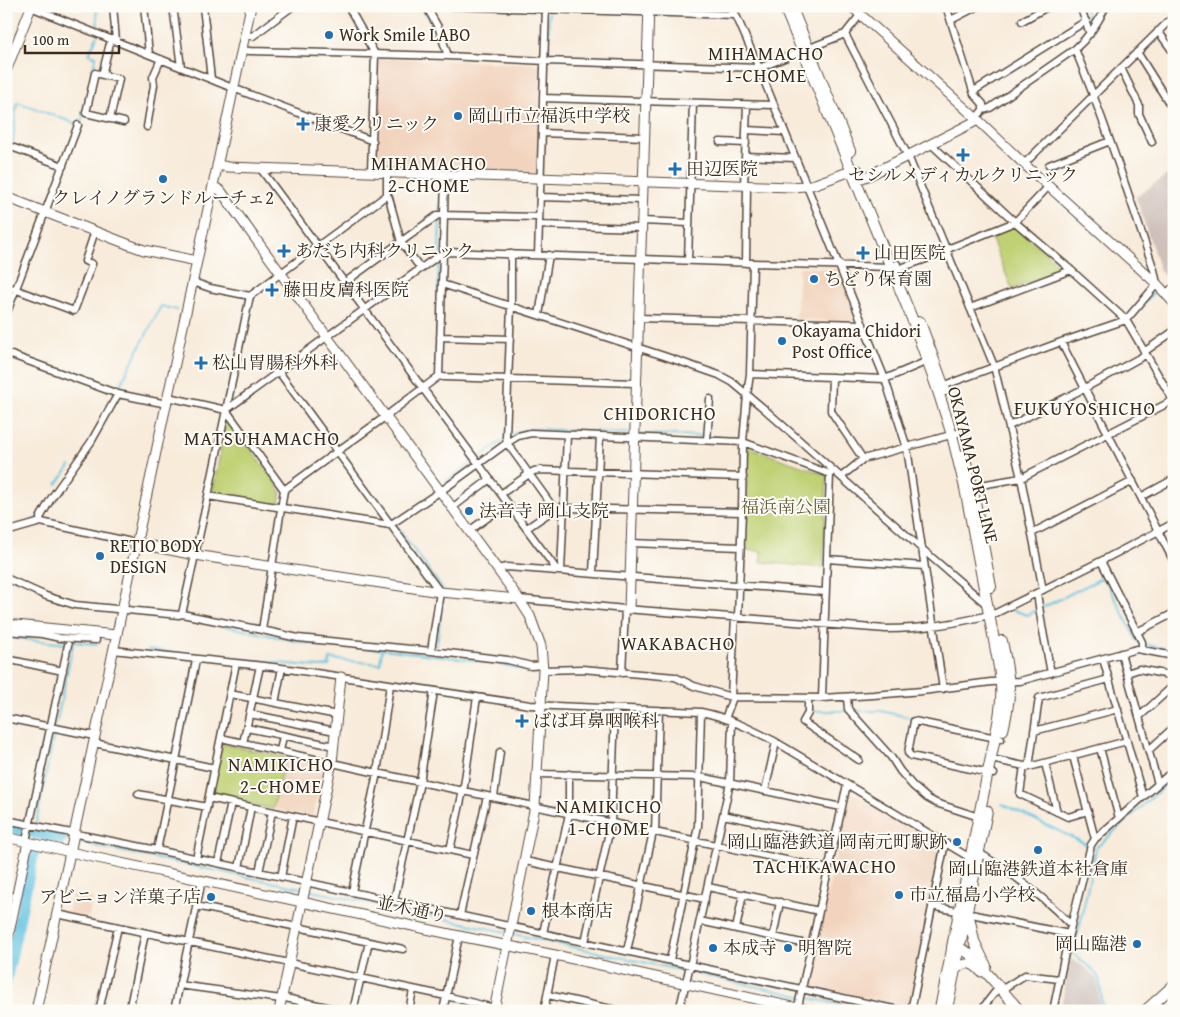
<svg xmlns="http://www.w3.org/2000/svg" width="1180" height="1017" viewBox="0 0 1180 1017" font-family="'Gentium Book Plus','Noto Serif JP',serif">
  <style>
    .built { fill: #f2d4be }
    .industrial { fill: #cfc0ba }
    .green { fill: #c0d174; stroke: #7e7e49 }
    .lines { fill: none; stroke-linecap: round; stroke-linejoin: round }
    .stream { stroke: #65c5e3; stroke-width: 2 }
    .river { stroke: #65c5e3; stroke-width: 11 }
    .street-casing { stroke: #57473a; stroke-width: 9 }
    .secondary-casing { stroke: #57473a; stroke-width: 11 }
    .primary-casing { stroke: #57473a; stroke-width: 12 }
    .street { stroke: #fff; stroke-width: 6 }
    .secondary { stroke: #fff; stroke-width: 9 }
    .primary { stroke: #fff; stroke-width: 10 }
    .poi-dot { fill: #1f6fb2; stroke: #fdfcf7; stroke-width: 2 }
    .labels { text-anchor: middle; stroke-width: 4; stroke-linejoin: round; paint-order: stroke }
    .poi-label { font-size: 18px; fill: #3b2a1e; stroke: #fdfcf7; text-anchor: start }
    .street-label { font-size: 18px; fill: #3b2a1e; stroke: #fdfcf7 }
    .park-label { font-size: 18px; fill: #635c38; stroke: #fdfcf7 }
    .neighbourhood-label { font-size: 19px; letter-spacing: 1px; fill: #3b2a1e; stroke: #fdfcf7 }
  </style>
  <rect width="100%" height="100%" fill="#fdfcf7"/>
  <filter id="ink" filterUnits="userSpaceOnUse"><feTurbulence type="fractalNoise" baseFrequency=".02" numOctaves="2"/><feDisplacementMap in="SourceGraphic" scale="10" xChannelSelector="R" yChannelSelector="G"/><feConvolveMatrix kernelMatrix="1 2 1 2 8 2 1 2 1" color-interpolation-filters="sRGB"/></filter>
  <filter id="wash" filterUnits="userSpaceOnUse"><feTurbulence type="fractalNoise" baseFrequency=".0096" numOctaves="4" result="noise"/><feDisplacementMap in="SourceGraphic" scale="20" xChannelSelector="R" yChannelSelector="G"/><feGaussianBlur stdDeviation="1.12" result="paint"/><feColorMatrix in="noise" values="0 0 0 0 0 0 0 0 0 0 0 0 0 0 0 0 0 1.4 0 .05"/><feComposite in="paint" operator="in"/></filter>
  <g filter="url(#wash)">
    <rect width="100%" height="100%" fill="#f8ebda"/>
    <path class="built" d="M380,58L540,64L541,66L537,170L535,173L376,168L374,166L378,60Z
      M799,267L837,269L858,321L796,320Z
      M286,757L324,766L313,816L310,817L274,809Z
      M853,793L942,847L909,1007L810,986L808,982L849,794Z
      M72,893L93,898L88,917L68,913Z"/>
    <path class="industrial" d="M1174,170V283L1172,285L1160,271L1136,197Z
      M1071,959L1086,968L1097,979L1099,997L1103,1011H1060Z"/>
    <path class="green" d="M1015,226L1065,270L1012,289L990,235Z
      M227,418H229L281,491L279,504L277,505L212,495Z
      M748,447L826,475L827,477L823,568L761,562V551L744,550Z
      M225,744L285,757L273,809L213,796L212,793L222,745Z"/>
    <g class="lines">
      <path class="stream" d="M96,6L98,27
        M421,6L433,25L444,54
        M1084,6L1091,28
        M518,56L548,57L549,12
        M92,73L96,56L89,54L97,36
        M81,124L83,112
        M13,142L17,102L77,124
        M6,182L12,153
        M440,213L441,178
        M440,253L439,248L440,218
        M1144,303L1154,292
        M436,358L439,258
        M117,391L161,306L177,310
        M441,407L479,458
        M640,434L705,436
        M509,436C516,432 524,430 532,429L629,433
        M710,437L740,438
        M480,457L502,441
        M446,481L474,461
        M57,484L70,466
        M30,522L37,518L38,516
        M395,524L442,588
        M1044,607L1104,577L1137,641L1140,643
        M1013,610L1027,615L1037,610
        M224,626L311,644L382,649
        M6,637L66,644
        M73,644V642L98,644
        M1144,644L1174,651
        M436,649L443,598
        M148,650L320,667L329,666L330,659L380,664L382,649L489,662L531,671
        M814,711H846
        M854,711H881L916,719
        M6,722L54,732
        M56,725L73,644
        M1002,804L1086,844L1087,848
        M36,823L55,730
        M33,833L35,828
        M61,839L68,841
        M75,842L301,888
        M308,890L506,932
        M513,934L870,1011
        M9,950L13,951
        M1105,1011L1102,1002L1099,978L1092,969L1076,956L1073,953L1072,949L1080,925L1096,848L1174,777"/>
      <path class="river" d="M6,827L61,839
        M6,981L35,847"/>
    </g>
  </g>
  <g filter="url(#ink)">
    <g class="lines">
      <g class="street-casing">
        <path id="street" d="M28,6L225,85L373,141
          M113,6L116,41
          M144,6L149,54
          M173,6L181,67
          M203,6L211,79
          M348,6L375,54L371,171
          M426,6L439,29L448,56
          M445,6L735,15
          M732,6L759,68L885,379L907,448L943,689
          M946,6L974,94L983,104V110
          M1080,6L1090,34
          M951,20L978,6
          M1022,21L1049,6
          M1158,31L1174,53
          M845,34L908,156L994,366L1021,478L1043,590
          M245,35L253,36L293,6
          M242,50L250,51L448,56L545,61L759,68L845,34L860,15
          M1137,52L1174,111
          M1121,68L1139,105V114L1152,142
          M102,75L111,39
          M974,91L1086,21
          M543,98L774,105
          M976,118L983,110L990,108L1075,49C1089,37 1098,23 1106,6
          M110,119L119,79L95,73L86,113L124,122
          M147,127L154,85L153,77L161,59
          M746,130L784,132
          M542,133L644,137
          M720,142L746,143
          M931,144L1015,222L1071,270L1126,320L1174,402
          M6,145L63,166
          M745,156L795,158
          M1024,164L1174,16
          M1049,165L1110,141
          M260,168L557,570
          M744,185L747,105
          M387,195L389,198L401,242L421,269
          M540,197L642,200
          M641,221L689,223
          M539,225L641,228
          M945,250L1015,222L1049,186
          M511,254V306L506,437L507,443L555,510
          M538,255L546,6
          M688,260L693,103
          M746,263L747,185
          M892,271L946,252
          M193,282L210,288L250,296
          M344,283L438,215L539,217
          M442,284L664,356L719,375L732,382L762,407L922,549L986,604
          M6,286L74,311L92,264L85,261L95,231
          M1166,293L1174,287
          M970,308L1071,270
          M6,315L78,125
          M539,315L549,255
          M638,318L863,324
          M440,337L510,339
          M1061,342L1174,562
          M1144,352L1174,331
          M6,353L118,394L167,404
          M279,372L440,592L431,651
          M750,374L885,379L930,360
          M439,376L443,253L445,175
          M832,377L831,411L863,459
          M940,387L1061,342L1126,320L1157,284L1154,270C1129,196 1105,122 1075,49
          M168,397L226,410L284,490
          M226,410L438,256L446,252L753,263L891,267L897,264
          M1009,426L1085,388L1145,355
          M707,440L710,399
          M841,477L863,459L958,433
          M969,487L1021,478L1174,400
          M501,494L529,474L534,471L540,470L743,477
          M208,496L390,525L448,486L507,443L518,436L531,433L743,442L830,474
          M1141,497L1174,479
          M452,508L490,479
          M41,522L40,518L52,497L91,442L118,394
          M527,528L552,511L564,508L742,512
          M469,531L508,503
          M6,532L41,522L136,543
          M1032,533L1133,481
          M630,543L741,547
          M827,559L924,566
          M1101,561L1142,642V650
          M496,569L507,567L825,592
          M561,571L567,435
          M593,573L600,436
          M6,578L46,596L75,605L179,615L182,614L262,630L298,638L431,651L508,660L531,666L543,665
          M1037,593L1042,626L1051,673
          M519,599L625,609L886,629C924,629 960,623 996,613L1101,561L1174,523
          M182,614L208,496L250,296L387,195V172
          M738,617L742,512L743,442L747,395L750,374L753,263
          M262,630L284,490L378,422L439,376L443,377L635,383
          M6,631L42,634L60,638L96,640
          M1137,632L1174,613
          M113,650L282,668L530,705L701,712C727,717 753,730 776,742L972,859
          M1121,653L1158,784
          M6,659L63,671
          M1103,659L1143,797
          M543,670L582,669L675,677L694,686L731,697L822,698L873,695L922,691L991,682L1020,681L1137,649L1174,656
          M622,673L625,609
          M1127,673L1139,669L1174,676
          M230,694L337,715
          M731,697L735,617
          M847,697L848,709L891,757L900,771L913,786L927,798L936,803L982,818
          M808,698V713L803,722L859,760
          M822,698L830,474L833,471
          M275,703L282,668
          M250,714L335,731
          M1139,717L1174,685
          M6,718L95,736
          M725,719L733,697
          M247,728L334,746
          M1034,731L1118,709
          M221,738L377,773L487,796L828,869
          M94,743L176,760L196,660
          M243,743L260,666
          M1100,748L1119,818
          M1149,750L1174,727
          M280,751L283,736
          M1073,756L1095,839
          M991,759L1029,767L1127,741
          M1045,763L1057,812
          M1024,766L1020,794L1068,817L1088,811
          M1029,767L1039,698L1109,679
          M537,774L700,777L841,807
          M994,774L911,756L908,753L914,721L1001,739
          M765,791L776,742
          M138,794L207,807
          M494,797L500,752
          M209,798L473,855
          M723,815L835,838
          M6,820L157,850L903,1011
          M611,823L615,709
          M655,832L659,710
          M26,841L68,645
          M157,850L176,760L214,768
          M450,850L464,786L477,697
          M978,852C1012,873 1043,896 1071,925
          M196,859L236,663
          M525,861L705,899
          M218,863L231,803
          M239,868L251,807
          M259,872L272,812
          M281,877L293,816
          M708,887L819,911
          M352,892L377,773L390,685
          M394,901L420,782L434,691
          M196,906L403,949
          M932,906L1069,934
          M57,914L446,996L494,1008
          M460,915L487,796
          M700,921L811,945
          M736,929L743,894
          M543,933L569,814V774
          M773,937L780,902
          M585,942L611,823
          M627,951L653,832
          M670,960L698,826L701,712
          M179,985L281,999
          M1001,990L1025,975L1059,979
          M548,995L620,1011
          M281,997L345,1011
          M99,1011L118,927
          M129,1011L145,933
          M174,1011L202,880
          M353,1011L369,942
          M409,1011L413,990
          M443,1011L459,936
          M544,1011L555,955
          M679,1011L691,961L730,783L732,722
          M797,1011L845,793L847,785
          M911,1011L945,843
          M983,1011L985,1005L999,987
          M1053,1011L1069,934L1091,845L1095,839L1174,770"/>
      </g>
      <g class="secondary-casing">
        <path id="secondary" d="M851,6L978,120L1024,164L1157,284L1174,303
          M6,71L31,7
          M217,165L228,167L790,187L806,186L815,184L851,171L858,170
          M855,179L862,178L870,175L978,120
          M213,186L221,191L233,208L519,599L530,616L541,646L543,670L541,705L535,806L494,1011
          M6,197L130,245L144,250L197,261
          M136,543L195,555L440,592L519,599
          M629,609L649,6
          M6,624L116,635
          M6,837L79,854L459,936L555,955L811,1011
          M6,947L28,842
          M955,970C966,961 972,962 981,972
          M36,1011L197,261L251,6
          M279,1011L332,762L341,677
          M939,1011L952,947
          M947,1011L960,948"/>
      </g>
      <g class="primary-casing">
        <path id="primary" d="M784,6L913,321L937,388L952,435L965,488L997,656C1002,683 1003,696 998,723L952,947C960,948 966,950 972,956L1020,1011
          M791,6L850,151
          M920,322L945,390
          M964,455L972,486L991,587
          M1002,641C1005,657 1009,674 1009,691C1009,705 1006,717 1003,730
          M967,914L970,921L974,941L986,966
          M961,941L987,811
          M1145,1011L1174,985"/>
      </g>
      <use href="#street" class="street"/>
      <use href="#secondary" class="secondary"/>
      <use href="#primary" class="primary"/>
    </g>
  </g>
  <g class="poi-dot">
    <circle cx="329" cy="35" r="5"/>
    <circle cx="458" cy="116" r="5"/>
    <path d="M300.5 116.5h5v5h5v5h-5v5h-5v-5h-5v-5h5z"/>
    <path d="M960.5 147.5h5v5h5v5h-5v5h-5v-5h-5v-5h5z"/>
    <path d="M672.5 161.5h5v5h5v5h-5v5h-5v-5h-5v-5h5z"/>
    <circle cx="163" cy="179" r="5"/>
    <path d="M281.5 243.5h5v5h5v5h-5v5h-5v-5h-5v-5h5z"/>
    <path d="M860.5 245.5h5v5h5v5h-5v5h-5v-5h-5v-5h5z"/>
    <circle cx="814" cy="279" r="5"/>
    <path d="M269.5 282.5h5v5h5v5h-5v5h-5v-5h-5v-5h5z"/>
    <circle cx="782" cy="341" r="5"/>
    <path d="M198.5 355.5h5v5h5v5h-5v5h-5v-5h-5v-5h5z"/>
    <circle cx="469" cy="511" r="5"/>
    <circle cx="100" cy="556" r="5"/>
    <path d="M519.5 713.5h5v5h5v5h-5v5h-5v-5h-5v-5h5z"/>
    <circle cx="957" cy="842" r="5"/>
    <circle cx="1038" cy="850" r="5"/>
    <circle cx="899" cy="895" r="5"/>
    <circle cx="211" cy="897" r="5"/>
    <circle cx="531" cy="911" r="5"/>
    <circle cx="1137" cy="944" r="5"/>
    <circle cx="713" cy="948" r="5"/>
    <circle cx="788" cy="948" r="5"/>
  </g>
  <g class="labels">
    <g class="poi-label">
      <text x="339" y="41">Work Smile LABO</text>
      <text x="468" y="122">岡山市立福浜中学校</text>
      <text x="314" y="130">康愛クリニック</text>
      <text x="686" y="175">田辺医院</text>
      <text x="963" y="181" text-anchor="middle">セシルメディカルクリニック</text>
      <text x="163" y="204" text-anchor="middle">クレイノグランドルーチェ2</text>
      <text x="295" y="257">あだち内科クリニック</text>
      <text x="874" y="259">山田医院</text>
      <text x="824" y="285">ちどり保育園</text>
      <text x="283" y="296">藤田皮膚科医院</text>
      <text x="792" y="337">Okayama Chidori<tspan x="792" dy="21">Post Office</tspan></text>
      <text x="212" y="369">松山胃腸科外科</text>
      <text x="479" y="517">法音寺 岡山支院</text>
      <text x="110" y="552">RETIO BODY<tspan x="110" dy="21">DESIGN</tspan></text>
      <text x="533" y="727">ばば耳鼻咽喉科</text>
      <text x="947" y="848" text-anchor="end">岡山臨港鉄道 岡南元町駅跡</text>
      <text x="1038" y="875" text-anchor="middle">岡山臨港鉄道本社倉庫</text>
      <text x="909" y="901">市立福島小学校</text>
      <text x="201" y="903" text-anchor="end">アビニョン洋菓子店</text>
      <text x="541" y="917">根本商店</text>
      <text x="1127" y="950" text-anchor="end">岡山臨港</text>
      <text x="723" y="954">本成寺</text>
      <text x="798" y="954">明智院</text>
    </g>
    <g class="street-label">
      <text transform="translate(973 465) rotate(76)" y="6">OKAYAMA PORT LINE</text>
      <text transform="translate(412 909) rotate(12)" y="6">並木通り</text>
    </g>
    <g class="park-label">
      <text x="786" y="513">福浜南公園</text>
    </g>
    <g class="neighbourhood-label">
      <text x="766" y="60">MIHAMACHO<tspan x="766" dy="22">1-CHOME</tspan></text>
      <text x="429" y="170">MIHAMACHO<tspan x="429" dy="22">2-CHOME</tspan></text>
      <text x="1085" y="415">FUKUYOSHICHO</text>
      <text x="660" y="420">CHIDORICHO</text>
      <text x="262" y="445">MATSUHAMACHO</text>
      <text x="678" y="650">WAKABACHO</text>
      <text x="281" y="771">NAMIKICHO<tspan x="281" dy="22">2-CHOME</tspan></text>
      <text x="609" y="813">NAMIKICHO<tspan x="609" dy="22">1-CHOME</tspan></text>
      <text x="825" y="873">TACHIKAWACHO</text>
    </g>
  </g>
  <rect width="1180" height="1017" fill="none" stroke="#fdfcf7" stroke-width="25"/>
  <path d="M25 45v8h94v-8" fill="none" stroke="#3b2a1e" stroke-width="2.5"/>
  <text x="32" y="45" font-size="15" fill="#3b2a1e" stroke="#fdfcf7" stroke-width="4" paint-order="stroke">100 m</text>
</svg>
